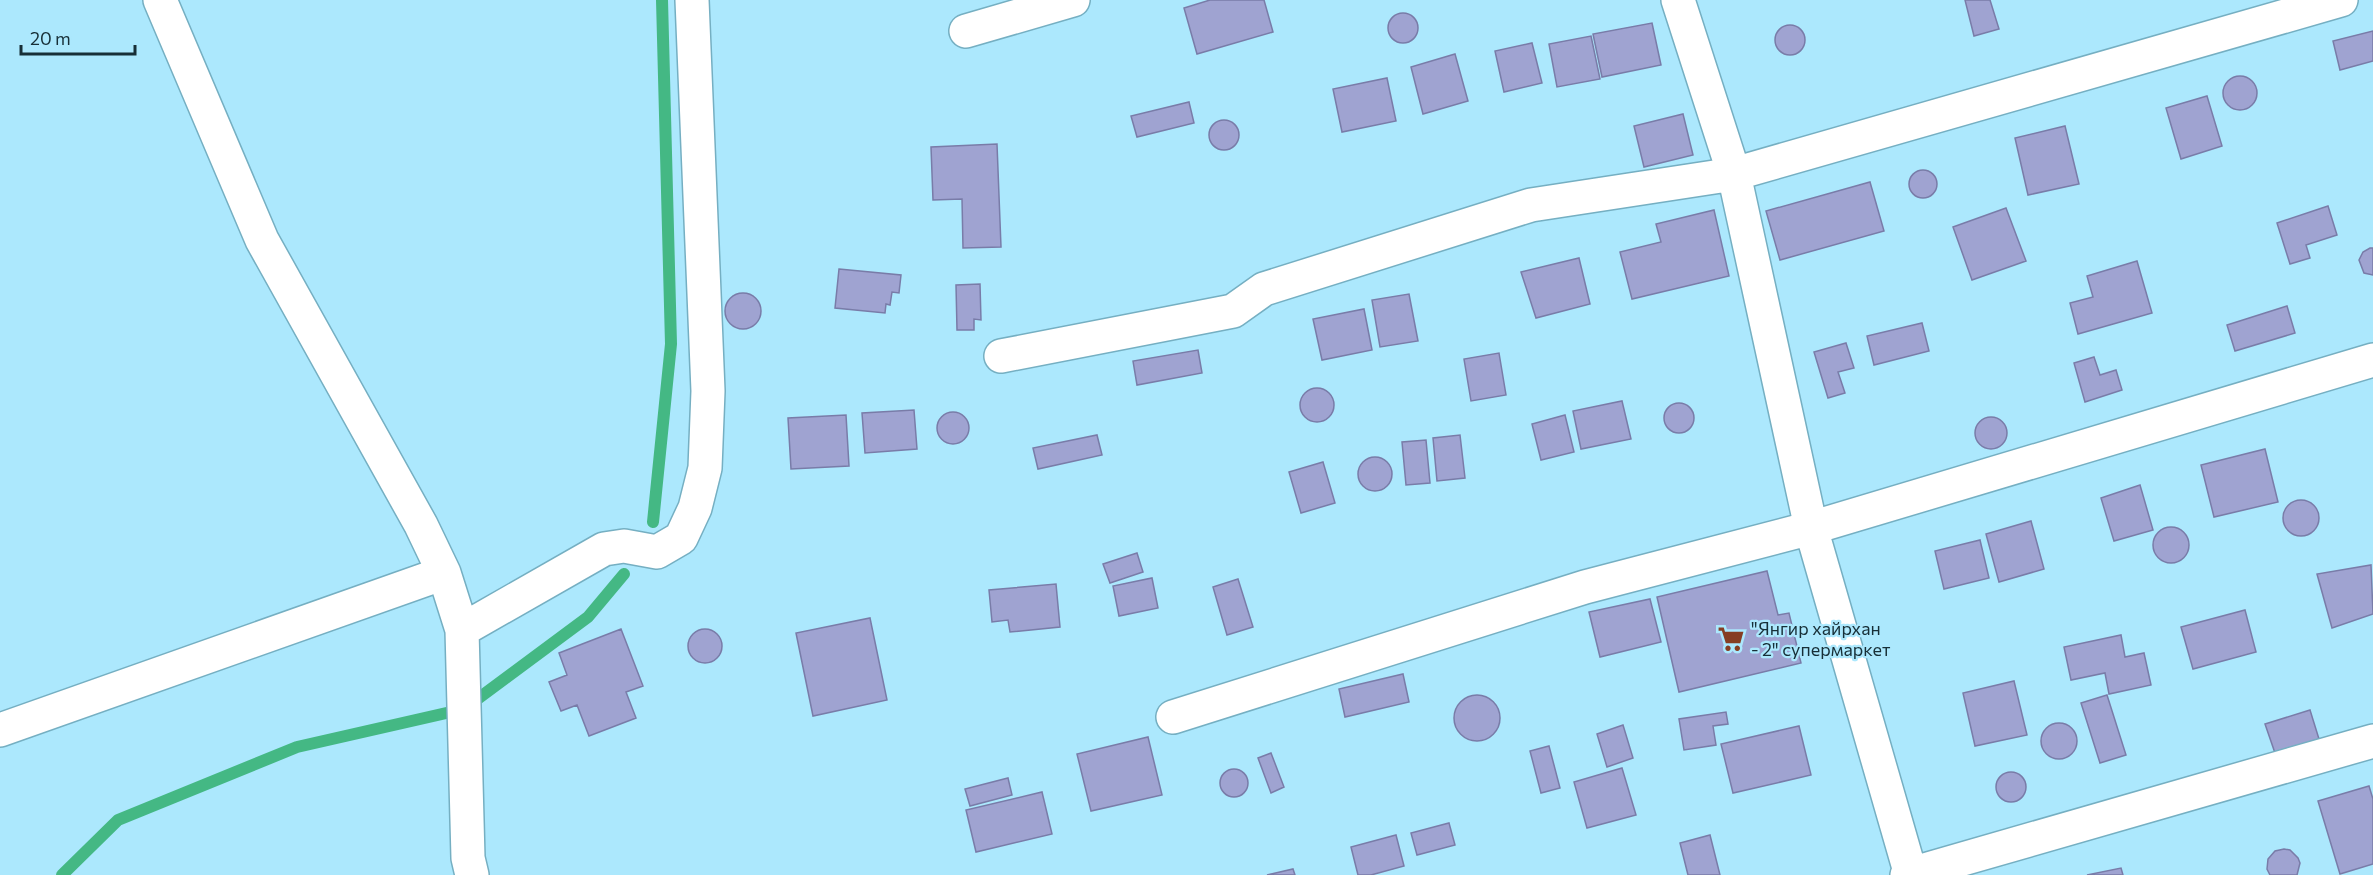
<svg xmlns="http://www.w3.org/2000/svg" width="2373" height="875" viewBox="0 0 2373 875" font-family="Commissioner,sans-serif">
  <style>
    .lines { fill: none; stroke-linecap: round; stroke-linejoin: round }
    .stream { stroke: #44b884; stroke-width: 12 }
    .building { fill: #9fa3d1; stroke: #797ca8; stroke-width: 1.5 }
    .minor-casing { stroke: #75afc2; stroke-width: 36 }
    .minor { stroke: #fff; stroke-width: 33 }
    .labels { text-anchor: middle; stroke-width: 4.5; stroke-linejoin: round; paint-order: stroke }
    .poi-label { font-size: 18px; fill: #172f37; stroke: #ace8fd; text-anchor: start }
  </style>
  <rect width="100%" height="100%" fill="#ace8fd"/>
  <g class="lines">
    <path class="stream" d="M653,522L671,344L662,0
      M62,875L118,820L297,747L464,709L588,617L624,574"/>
  </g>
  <path class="building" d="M1210,0H1264L1273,32L1197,54L1184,8Z
    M1965,0H1990L1999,29L1974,36Z
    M1388 28a15 15 0 1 1 30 0a15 15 0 1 1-30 0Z
    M1652,23L1661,65L1602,77L1593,34Z
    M1775 40a15 15 0 1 1 30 0a15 15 0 1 1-30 0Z
    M2373,31V61L2340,70L2333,41Z
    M1591,36L1600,79L1557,87L1549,44Z
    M1532,43L1542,83L1504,92L1495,51Z
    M1455,54L1468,101L1423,114L1411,67Z
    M2223 93a17 17 0 1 1 34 0a17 17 0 1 1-34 0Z
    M1387,78L1396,121L1342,132L1333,89Z
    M2207,96L2222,146L2181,159L2166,108Z
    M1189,102L1194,123L1137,137L1131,116Z
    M1683,114L1693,155L1644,167L1634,126Z
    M1209 135a15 15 0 1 1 30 0a15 15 0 1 1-30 0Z
    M2065,126L2079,184L2028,195L2015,138Z
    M997,144L1001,247L963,248L962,199L933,200L931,147Z
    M1909 184a14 14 0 1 1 28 0a14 14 0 1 1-28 0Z
    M1870,182L1884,231L1780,260L1766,211Z
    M2328,206L2337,235L2306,245L2310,258L2290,264L2277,223Z
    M2006,208L2026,261L1972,280L1953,227Z
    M1714,210L1729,276L1632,299L1620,252L1661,242L1656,224Z
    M2370,248H2373V275L2364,273L2359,260L2363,252Z
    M1579,258L1590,304L1536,318L1521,272Z
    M2137,261L2152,313L2078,334L2070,303L2093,297L2087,276Z
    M839,269L901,275L899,293L892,292L890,305L886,304L885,313L835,308Z
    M980,284L981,320L974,319V330H957L956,285Z
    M725 311a18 18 0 1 1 36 0a18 18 0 1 1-36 0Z
    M1409,294L1418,341L1380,347L1372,300Z
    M2287,306L2295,333L2235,351L2227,325Z
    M1364,309L1372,350L1322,360L1313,319Z
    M1922,323L1929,351L1874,365L1867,336Z
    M1846,343L1854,368L1838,372L1845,393L1828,398L1814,352Z
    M1198,350L1202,373L1137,385L1133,361Z
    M1499,353L1506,395L1471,401L1464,359Z
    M2094,357L2100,375L2116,370L2122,390L2085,402L2074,363Z
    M1300 405a17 17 0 1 1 34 0a17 17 0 1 1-34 0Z
    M1622,401L1631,439L1581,449L1573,411Z
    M1664 418a15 15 0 1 1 30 0a15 15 0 1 1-30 0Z
    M914,410L917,449L865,453L862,413Z
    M937 428a16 16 0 1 1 32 0a16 16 0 1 1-32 0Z
    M846,415L849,466L791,469L788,418Z
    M1565,415L1574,452L1541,460L1532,424Z
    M1975 433a16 16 0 1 1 32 0a16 16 0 1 1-32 0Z
    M1097,435L1102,455L1038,469L1033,448Z
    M1460,435L1465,478L1437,481L1433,438Z
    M1426,440L1430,483L1406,485L1402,442Z
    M2265,449L2278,502L2214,517L2201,465Z
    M1358 474a17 17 0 1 1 34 0a17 17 0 1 1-34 0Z
    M1323,462L1335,503L1301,513L1289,472Z
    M2140,485L2153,530L2114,541L2101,498Z
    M2283 518a18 18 0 1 1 36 0a18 18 0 1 1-36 0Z
    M2031,521L2044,569L1999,582L1986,534Z
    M2153 545a18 18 0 1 1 36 0a18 18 0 1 1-36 0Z
    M1980,540L1989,578L1944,589L1935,551Z
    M1137,553L1143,572L1110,583L1103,564Z
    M2371,565L2373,614L2332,628L2317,574Z
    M1767,571L1778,615L1789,613L1801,663L1679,692L1657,597Z
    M1152,578L1158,608L1119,616L1113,586Z
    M1238,579L1253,627L1227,635L1213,587Z
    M1056,584L1060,627L1010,632L1008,620L992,622L989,590Z
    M1650,599L1661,642L1600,657L1589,612Z
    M2245,610L2256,652L2193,669L2181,627Z
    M870,618L887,700L813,716L796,633Z
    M621,629L643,686L626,692L636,718L589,736L577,705L561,711L549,682L567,675L559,653Z
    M688 646a17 17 0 1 1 34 0a17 17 0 1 1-34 0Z
    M2121,635L2125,657L2144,653L2151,685L2109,694L2105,673L2071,680L2064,647Z
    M1403,674L1409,702L1345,717L1339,689Z
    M2014,681L2027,735L1975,746L1963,693Z
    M2107,695L2126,755L2100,763L2081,703Z
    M1454 718a23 23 0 1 1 46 0a23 23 0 1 1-46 0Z
    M2310,710L2319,739L2275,753L2265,724Z
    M1726,712L1728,724L1713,726L1716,745L1684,750L1679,719Z
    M2041 741a18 18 0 1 1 36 0a18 18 0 1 1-36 0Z
    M1623,725L1633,758L1607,767L1597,734Z
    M1799,726L1811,775L1733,793L1721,744Z
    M1148,737L1162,795L1091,811L1077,754Z
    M1549,746L1560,788L1541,793L1530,751Z
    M1271,753L1284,787L1271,793L1258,758Z
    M1622,768L1636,815L1587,828L1574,782Z
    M1220 783a14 14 0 1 1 28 0a14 14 0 1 1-28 0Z
    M1996 787a15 15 0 1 1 30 0a15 15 0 1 1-30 0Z
    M1008,778L1012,795L970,806L965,789Z
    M2369,786L2373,799V864L2340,874L2318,801Z
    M1042,792L1052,834L976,852L966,810Z
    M1449,823L1455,845L1417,855L1411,833Z
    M1396,835L1404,866L1371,875H1358L1351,847Z
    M1710,835L1720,875H1688L1680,843Z
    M2284,849L2290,850L2298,858L2300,863L2297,875H2270L2267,869L2268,859L2275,851Z
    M2121,868L2123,875H2087Z
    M1293,869L1295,875H1267Z"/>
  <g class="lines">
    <g class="minor-casing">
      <path id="minor" d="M160,0L262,240L421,525L444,573L462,630L468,858L472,875
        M1678,0L1734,174L1811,528L1911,875
        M966,31L1073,0
        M1001,356L1233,311L1264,289L1531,205L1734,174L2341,0
        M462,630L604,549L624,546L657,552L681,538L695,508L705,468L708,391L692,0
        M1173,717L1585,587L1811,528L2373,360
        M0,730L444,573
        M1907,875L2373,741"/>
    </g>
    <use href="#minor" class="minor"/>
  </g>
  <defs>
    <g id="supermarket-bare" transform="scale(2.07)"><path d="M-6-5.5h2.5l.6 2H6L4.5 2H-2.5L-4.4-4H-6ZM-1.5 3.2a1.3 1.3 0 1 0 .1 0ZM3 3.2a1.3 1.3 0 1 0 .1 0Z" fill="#863e22" stroke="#ace8fd" stroke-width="2.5" paint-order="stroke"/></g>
  </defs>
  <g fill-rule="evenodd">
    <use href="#supermarket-bare" x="1731" y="639"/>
  </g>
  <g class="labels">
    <g class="poi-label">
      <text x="1751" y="635">"Янгир хайрхан<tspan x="1751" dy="21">- 2" супермаркет</tspan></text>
    </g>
  </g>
  <path d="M21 45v9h114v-9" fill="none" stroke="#172f37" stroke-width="3"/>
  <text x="30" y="45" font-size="18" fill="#172f37" stroke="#ace8fd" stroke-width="4.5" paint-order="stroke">20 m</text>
</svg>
